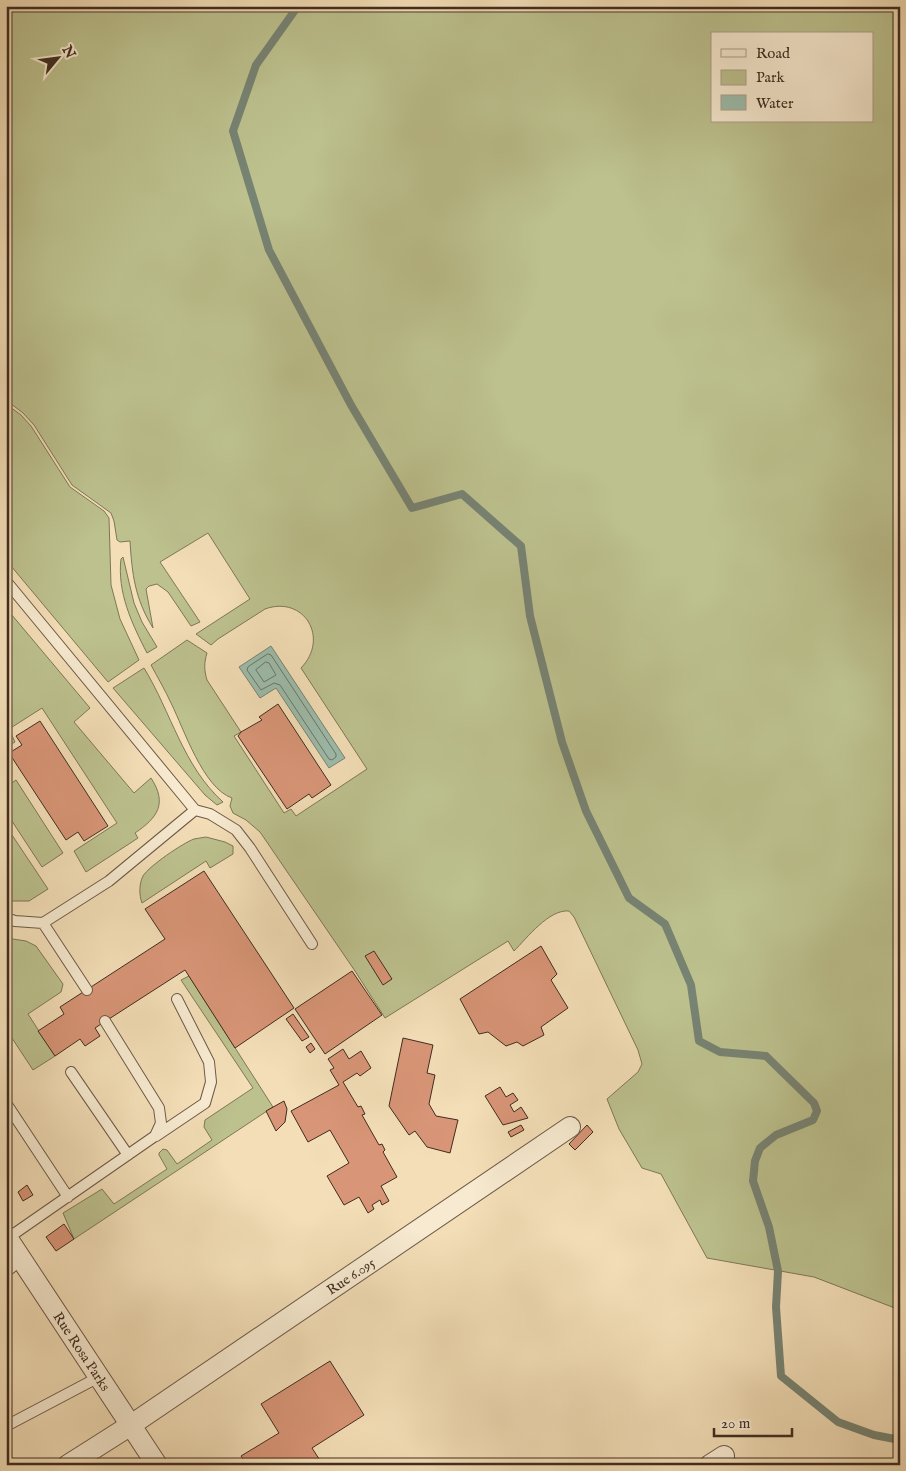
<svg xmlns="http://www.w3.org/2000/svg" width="906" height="1471" viewBox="0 0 906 1471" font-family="'IM FELL English',serif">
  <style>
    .green { fill: #bcc18e; stroke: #7e7757; fill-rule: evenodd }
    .water { fill: #9cbcab; stroke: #778373 }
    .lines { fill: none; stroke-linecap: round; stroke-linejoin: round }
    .shore { stroke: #6e7466; stroke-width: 1 }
    .stream { stroke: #778373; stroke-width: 8 }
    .building { fill: #d89577; stroke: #402d20 }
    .lane-casing { stroke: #6d5946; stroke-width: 12 }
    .street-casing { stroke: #6d5946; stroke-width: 22 }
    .lane { stroke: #f7ead0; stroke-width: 10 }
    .street { stroke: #f7ead0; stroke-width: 20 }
    .labels { text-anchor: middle; stroke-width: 4; stroke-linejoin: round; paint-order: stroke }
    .street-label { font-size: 14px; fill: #402d20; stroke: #f7ead0 }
  </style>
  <rect width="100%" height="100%" fill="#f3deb7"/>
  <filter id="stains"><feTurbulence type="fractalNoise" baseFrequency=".004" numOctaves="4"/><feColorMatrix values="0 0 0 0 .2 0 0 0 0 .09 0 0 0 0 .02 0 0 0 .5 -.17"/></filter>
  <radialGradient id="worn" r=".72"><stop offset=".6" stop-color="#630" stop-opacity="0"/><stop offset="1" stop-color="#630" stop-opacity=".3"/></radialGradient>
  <path class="green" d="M8,6H900V1310L814,1277L707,1258L661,1174L642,1168L619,1129L607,1099L638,1072L642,1064L638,1050L574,917L569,911C549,909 527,938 514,951L508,941L385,1018L355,971L260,832L246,820L233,813L230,806L232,798C203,788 184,729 171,703C165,690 158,678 151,665L187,640L207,653C204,663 204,670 207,680L241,732L234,736L284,813L291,809L296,816L367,769L301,668C330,638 304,595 265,609L218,639L211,645L196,634L250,599L208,533L160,562L200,622L191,626L168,592L157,584L149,586L146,589L153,628C135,599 132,574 130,541L120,542L117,540L114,521L111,513L72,485L34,425L23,413L6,400V8ZM712,34H872V121H712Z
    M6,404L21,415L31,426L70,487L104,511L109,518L111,585L120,619L139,660L108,682L6,560Z
    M123,557L134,603L142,622L157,647L147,653C132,624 117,592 121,559Z
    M6,608L90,708L74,722L134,793L151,778C168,804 157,818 135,833L138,838L86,872L74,851L117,823L42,708L9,729L15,742L6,747Z
    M144,668C171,712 183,766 223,802L217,805L205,795L113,688Z
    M16,780L63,853L42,867L6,812V787Z
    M6,826L48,889L29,901H12L6,892Z
    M206,837L225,842L233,846V854L210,868L206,861L142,903C139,895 139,884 143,876C149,866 183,843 194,839C198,838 202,838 206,837Z
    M6,938L26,941L36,946L63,984L61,992L28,1014L55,1056L33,1070L6,1029Z
    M189,976L273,1107L74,1239L63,1213L102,1189L114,1204L167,1169L159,1155V1153L163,1149L167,1150L177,1164L212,1140L204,1127L205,1120L253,1088L181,980Z"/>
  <path class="water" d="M271,646L345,758L329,768L276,688L260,698L239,667Z"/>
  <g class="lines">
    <path class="shore" d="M268,654L271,655L336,754V757L332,760L329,759L280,685L274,683L261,690L247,670L248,667Z
      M266,662L269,663L276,675L264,682L256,670Z"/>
    <path class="stream" d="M298,6L256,65L233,131L269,250L351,405L412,508L462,494L521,546L530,616L562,742L586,811L629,898L665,924L691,985L699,1041L720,1052L766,1056L814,1103L817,1111L813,1120L776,1135L760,1148L755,1161L753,1181L769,1227L778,1271L776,1307L781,1376L838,1422L874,1435L900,1440"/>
  </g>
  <path class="building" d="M278,704L331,785L312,798L309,794L287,809L238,736L241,732L262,720L259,717Z
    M40,721L108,826L84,841L78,832L66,840L9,753L22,745L16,736Z
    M204,871L294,1008L235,1048L185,970L95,1028L100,1036L85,1046L80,1039L55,1056L38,1031L64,1014L60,1007L165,939L145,909Z
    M541,946L557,974L551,980L568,1008L541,1027L544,1035L523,1046L517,1042L506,1046L488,1032L479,1034L460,999Z
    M374,951L392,979L383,985L365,956Z
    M352,971L382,1015L325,1054L295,1009Z
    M293,1014L309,1037L302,1041L286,1019Z
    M403,1038L433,1045L427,1073L435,1075L429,1104L436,1116L458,1120L450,1153L427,1147L415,1131L409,1135L389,1106Z
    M311,1043L315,1049L310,1053L306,1047Z
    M343,1049L349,1059L361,1051L371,1068L360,1076L357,1073L343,1082L358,1107L361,1106L365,1114L362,1115L379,1145L382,1144L385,1150L383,1152L397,1177L381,1186L389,1201L382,1205L380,1200L372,1205L374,1209L368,1213L359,1197L344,1205L327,1176L349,1163L330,1130L308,1142L291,1111L339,1085L330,1070L334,1068L328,1059Z
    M500,1087L506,1097L513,1093L518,1100L510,1105L514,1112L521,1107L528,1118L503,1125L485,1096Z
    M284,1101L287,1109L285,1122L276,1131L266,1111Z
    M521,1125L524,1130L511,1137L508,1132Z
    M587,1125L593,1132L575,1150L569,1144Z
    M27,1185L33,1195L23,1201L18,1192Z
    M64,1224L74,1239L56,1251L46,1237Z
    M330,1361L364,1415L312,1448L323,1465H247L241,1456L279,1433L261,1404Z"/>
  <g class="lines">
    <g class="lane-casing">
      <path id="lane" d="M6,581L195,810L109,881L43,923L87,990
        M195,810L210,814L236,830L250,848L312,944
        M6,918L15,921L43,923
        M71,1072L128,1155
        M6,1103L68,1197
        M156,1136L205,1103L211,1082L209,1062L177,999
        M8,1238L155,1136L161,1123L159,1108L105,1021
        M6,1272L22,1259
        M6,1426L99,1377"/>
    </g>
    <g class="street-casing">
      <g id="street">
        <path id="s1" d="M6,1236L157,1465"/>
        <path id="s2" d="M68,1465L131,1425L570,1127"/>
        <path d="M710,1465L724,1456"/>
      </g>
    </g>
    <use href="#lane" class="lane"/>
    <use href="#street" class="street"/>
  </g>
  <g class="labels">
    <g class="street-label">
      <text dy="5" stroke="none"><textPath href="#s2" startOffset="340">Rue 6.095</textPath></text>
      <text dy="5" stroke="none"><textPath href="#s1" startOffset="138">Rue Rosa Parks</textPath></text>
    </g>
  </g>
  <rect width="906" height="1471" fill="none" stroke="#f3deb7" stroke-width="25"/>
  <rect x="8" y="8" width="891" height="1456" fill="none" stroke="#402d20" stroke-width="2.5"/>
  <rect x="12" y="12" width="881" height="1446" fill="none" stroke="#402d20"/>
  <rect x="711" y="32" width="162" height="90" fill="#f7ead0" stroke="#ae9e8a"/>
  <rect x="721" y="49" width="25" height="8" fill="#f7ead0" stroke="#ae9e8a"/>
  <text x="756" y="58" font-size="15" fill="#402d20">Road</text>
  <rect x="721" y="70" width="25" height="15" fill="#bcc18e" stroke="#ae9e8a"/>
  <text x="756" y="82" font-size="15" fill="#402d20">Park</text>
  <rect x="721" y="95" width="25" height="15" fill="#9cbcab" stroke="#ae9e8a"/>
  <text x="756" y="108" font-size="15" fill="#402d20">Water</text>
  <g transform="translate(58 58) rotate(61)" stroke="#f7ead0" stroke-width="4" paint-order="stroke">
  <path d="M0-4L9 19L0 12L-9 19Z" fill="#402d20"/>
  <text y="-8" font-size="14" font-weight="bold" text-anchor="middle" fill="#402d20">N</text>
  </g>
  <path d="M714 1428v8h78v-8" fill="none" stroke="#402d20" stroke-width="2.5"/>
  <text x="721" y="1428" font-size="15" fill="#402d20" stroke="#f7ead0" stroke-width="4" paint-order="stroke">20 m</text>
  <rect width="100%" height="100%" filter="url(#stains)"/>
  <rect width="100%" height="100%" fill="url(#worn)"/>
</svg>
